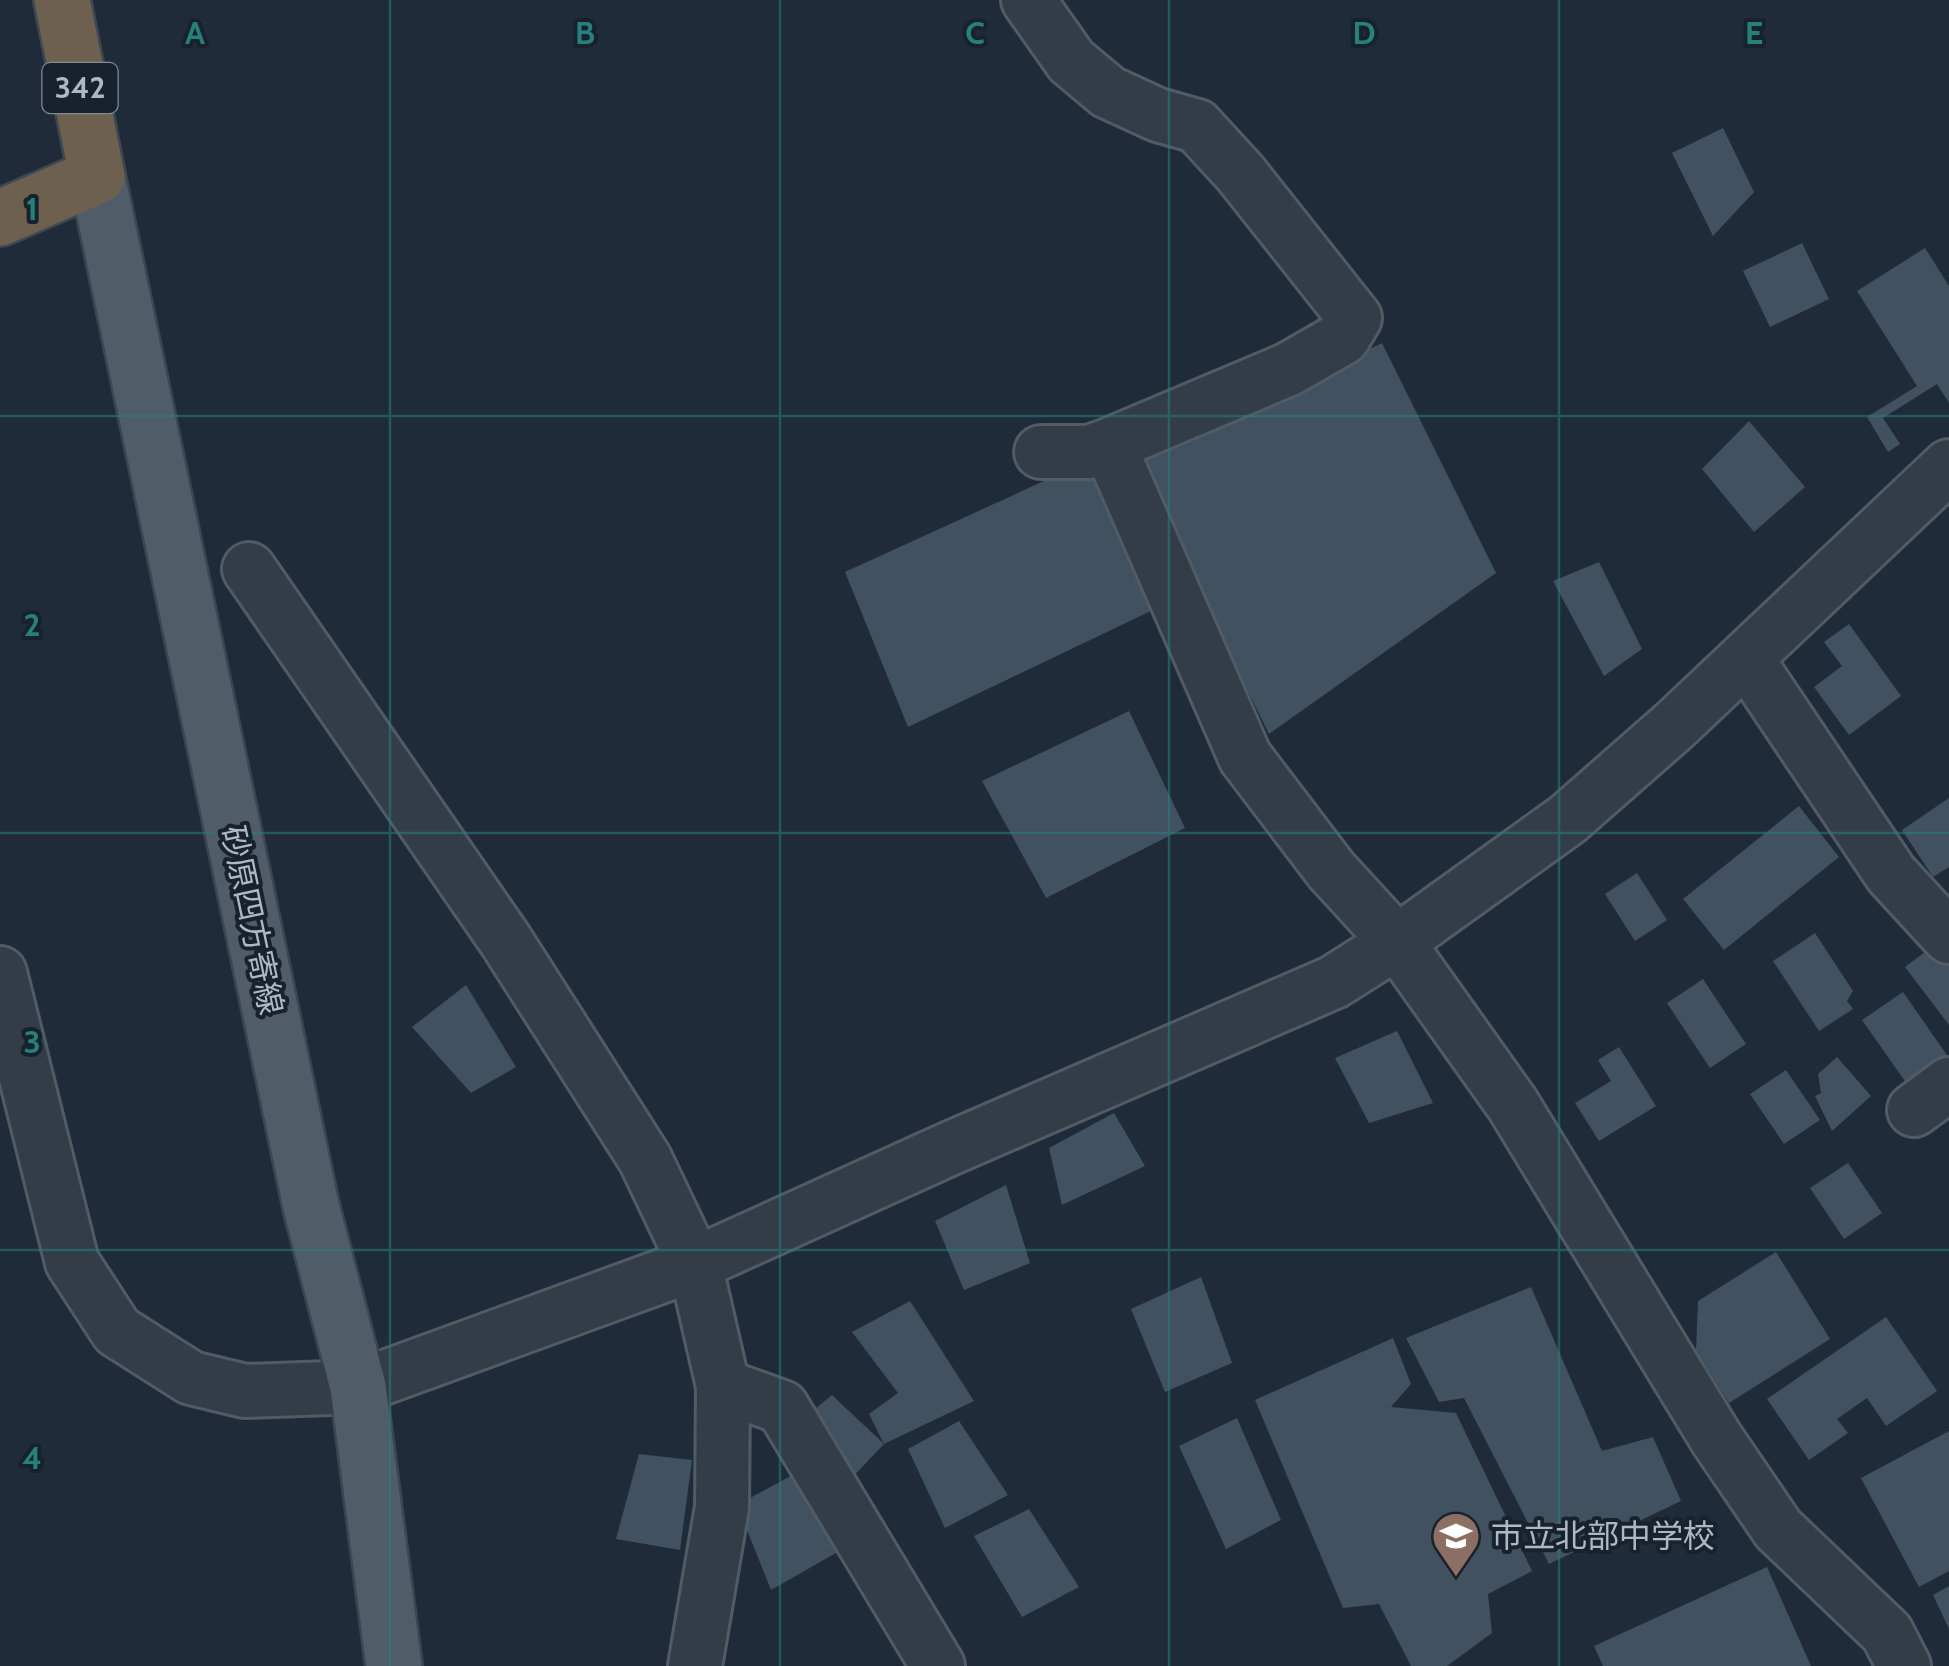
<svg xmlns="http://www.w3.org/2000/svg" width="1949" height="1666" viewBox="0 0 1949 1666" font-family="Cabin,'Noto Sans JP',sans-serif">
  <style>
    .building { fill: #425160 }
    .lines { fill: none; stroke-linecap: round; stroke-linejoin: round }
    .minor-casing { stroke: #505b66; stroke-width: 58 }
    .major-casing { stroke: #3c4652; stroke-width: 60 }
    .highway-casing { stroke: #3d4852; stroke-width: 60 }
    .minor { stroke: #323d48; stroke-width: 52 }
    .major { stroke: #505c68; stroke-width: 55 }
    .highway { stroke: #6e604f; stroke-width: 55 }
    .grid { fill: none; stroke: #27807b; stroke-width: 2.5; stroke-opacity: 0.55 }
    .labels { text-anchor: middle; stroke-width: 8; stroke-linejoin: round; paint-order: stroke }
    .shield { fill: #18222c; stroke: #808b97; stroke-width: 2.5 }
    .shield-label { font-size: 30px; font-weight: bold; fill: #acb8c5 }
    .street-label { font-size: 32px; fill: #acb8c5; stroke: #18222c }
    .poi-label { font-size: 32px; fill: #acb8c5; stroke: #18222c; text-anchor: start }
    .grid-label { font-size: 32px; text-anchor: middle; font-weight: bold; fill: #27807b; stroke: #18222c; stroke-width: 8; stroke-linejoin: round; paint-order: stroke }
  </style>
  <rect width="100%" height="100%" fill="#1f2b38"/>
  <path class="building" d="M1723,128L1754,192L1713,236L1672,153Z
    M1802,243L1829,299L1770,327L1743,271Z
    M1925,248L1949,286V403L1937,384L1883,418L1900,444L1888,452L1867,417L1917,386L1857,291Z
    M1382,343L1496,573L1269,734L1135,461Z
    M1749,421L1805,487L1754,532L1702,469Z
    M1090,460L1155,609L908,727L845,572Z
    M1599,562L1642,649L1604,676L1553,581Z
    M1849,624L1901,696L1849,735L1814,687L1842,666L1824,642Z
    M1129,711L1185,828L1046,898L982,781Z
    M1949,798V867L1933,877L1902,830Z
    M1799,806L1839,857L1724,950L1683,899Z
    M1637,873L1667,920L1635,941L1605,894Z
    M1815,933L1853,991L1847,1001L1853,1009L1819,1031L1773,961Z
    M1937,943L1949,959V1025L1905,967Z
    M1703,979L1746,1044L1710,1068L1667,1003Z
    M466,985L516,1067L471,1093L412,1027Z
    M1903,992L1949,1058L1909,1087L1862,1020Z
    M1397,1031L1433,1103L1369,1123L1335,1058Z
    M1619,1047L1656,1106L1599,1141L1575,1103L1611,1081L1598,1060Z
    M1837,1057L1871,1096L1832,1131L1815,1096L1821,1093L1818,1074Z
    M1786,1070L1820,1120L1784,1144L1750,1094Z
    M1114,1113L1145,1166L1062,1205L1049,1148Z
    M1848,1163L1882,1213L1844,1239L1810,1188Z
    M1006,1185L1030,1263L964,1290L935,1221Z
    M1776,1252L1830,1339L1729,1403L1696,1350L1698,1301Z
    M1201,1277L1232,1363L1165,1392L1131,1309Z
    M1531,1287L1602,1451L1653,1437L1681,1501L1549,1564L1464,1398L1439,1402L1406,1338Z
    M910,1301L974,1401L884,1444L869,1414L898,1393L852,1332Z
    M1886,1317L1937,1391L1886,1426L1867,1398L1837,1419L1848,1433L1809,1460L1767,1399Z
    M1393,1338L1411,1384L1391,1407L1456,1413L1532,1571L1488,1594L1492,1633L1447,1666H1411L1379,1604L1343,1608L1255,1400Z
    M832,1395L884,1444L849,1481L804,1418Z
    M1237,1418L1281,1520L1226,1549L1179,1446Z
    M959,1421L1008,1495L945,1528L908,1449Z
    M1949,1431V1571L1919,1587L1861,1478Z
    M639,1454L692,1460L680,1550L616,1539Z
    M800,1471L843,1549L771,1590L737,1505Z
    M1029,1509L1079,1587L1022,1617L974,1536Z
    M1767,1567L1811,1666H1603L1594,1646Z
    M1949,1586V1629L1933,1595Z"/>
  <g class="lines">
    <g class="minor-casing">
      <path id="minor" d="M1028,0L1071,61L1108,92L1158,115L1197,126L1241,174L1355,318L1343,338L1289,369L1109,445L1089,452H1041
        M1109,445L1245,757L1331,870L1397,942L1513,1105L1716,1438L1778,1529L1887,1633L1904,1666
        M249,569L506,941L645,1159L695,1264L723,1386L782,1407L938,1666
        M1746,658L1891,874L1949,937
        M0,973L72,1262L117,1331L191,1378L245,1391L358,1387L695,1264L951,1148L1334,982L1397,942L1568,819L1675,725L1949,466
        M1914,1110L1949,1084
        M695,1666L722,1507L723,1386"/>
    </g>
    <g class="major-casing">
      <path id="major" d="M97,176L311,1206L358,1387L394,1666"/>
    </g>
    <g class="highway-casing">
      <path id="highway" d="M0,218L97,176L62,0"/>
    </g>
    <use href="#minor" class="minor"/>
    <use href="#major" class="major"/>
    <use href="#highway" class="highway"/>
  </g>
  <path class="grid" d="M390,0V1666M780,0V1666M1169,0V1666M1559,0V1666M0,416H1949M0,833H1949M0,1250H1949"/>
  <defs>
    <g id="school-pin" transform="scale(2.5)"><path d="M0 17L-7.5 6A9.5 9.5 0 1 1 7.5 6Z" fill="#8d6e63" stroke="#18222c"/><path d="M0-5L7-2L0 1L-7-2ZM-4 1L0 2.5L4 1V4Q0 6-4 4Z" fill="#fff"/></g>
  </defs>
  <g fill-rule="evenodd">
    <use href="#school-pin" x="1456" y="1536"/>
  </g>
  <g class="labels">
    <rect class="shield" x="42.5" y="63" width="75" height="50" rx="8"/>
    <g class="shield-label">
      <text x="80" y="98">342</text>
    </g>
    <g class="street-label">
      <text transform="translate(252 920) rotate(78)" y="11">砂原四方寄線</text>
    </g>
    <g class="poi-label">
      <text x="1491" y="1547">市立北部中学校</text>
    </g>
  </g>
  <g class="grid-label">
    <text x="195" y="44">A</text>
    <text x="585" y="44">B</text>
    <text x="975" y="44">C</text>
    <text x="1364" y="44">D</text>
    <text x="1754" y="44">E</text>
    <text x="32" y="220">1</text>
    <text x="32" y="636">2</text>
    <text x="32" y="1053">3</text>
    <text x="32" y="1469">4</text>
  </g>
</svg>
